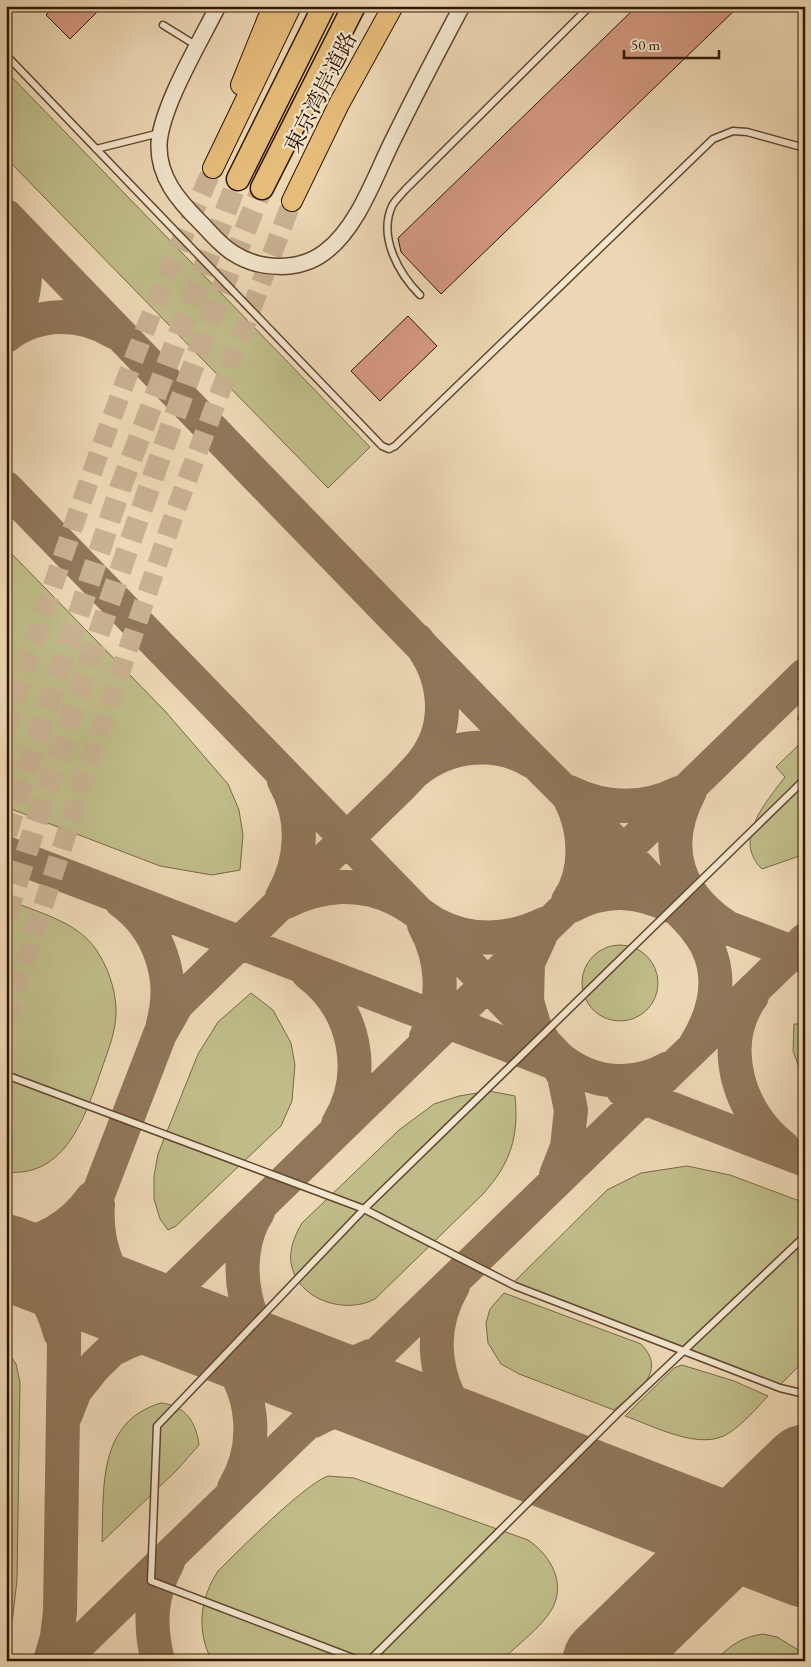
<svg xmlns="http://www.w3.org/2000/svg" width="811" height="1667" viewBox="0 0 811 1667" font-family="'EB Garamond','Noto Serif JP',serif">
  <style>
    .green { fill: #bfbc89; stroke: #786944 }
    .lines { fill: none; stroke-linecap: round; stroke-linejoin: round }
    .taxiway { stroke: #90775a; stroke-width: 34 }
    .runway { stroke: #90775a; stroke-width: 85 }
    .building { fill: #d49881; stroke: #321600 }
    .trunk-tunnel { stroke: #c8b191; stroke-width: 20; stroke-dasharray: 20 10; stroke-linecap: butt }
    .motorway-tunnel { stroke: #c8b191; stroke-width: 22; stroke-dasharray: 22 11; stroke-linecap: butt }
    .service-casing { stroke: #61462d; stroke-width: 9 }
    .tertiary-casing { stroke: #61462d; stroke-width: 18 }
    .trunk-casing { stroke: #321600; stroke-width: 22 }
    .motorway-casing { stroke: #321600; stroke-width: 25 }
    .service { stroke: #f3e6cf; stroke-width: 6 }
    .tertiary { stroke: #f3e6cf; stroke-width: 15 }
    .trunk { stroke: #e6bc7a; stroke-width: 20 }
    .motorway { stroke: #e6bc7a; stroke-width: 22 }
    .labels { text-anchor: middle; stroke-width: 4.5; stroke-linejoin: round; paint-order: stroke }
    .street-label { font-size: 22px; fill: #321600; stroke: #f3e6cf }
  </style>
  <rect width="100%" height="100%" fill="#edd8b5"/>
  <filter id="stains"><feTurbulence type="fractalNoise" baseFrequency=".004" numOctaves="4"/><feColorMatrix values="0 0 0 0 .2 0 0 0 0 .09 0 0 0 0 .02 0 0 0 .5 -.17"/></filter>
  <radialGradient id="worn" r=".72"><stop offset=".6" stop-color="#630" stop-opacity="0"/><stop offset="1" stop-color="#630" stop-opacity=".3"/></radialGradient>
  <path class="green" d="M6,71L370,447L328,488L6,158Z
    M6,548L165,711L228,784L239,810L243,835L240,870L212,875L160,866L6,807Z
    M805,739V854L762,869C732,840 766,802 785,777L776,767Z
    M6,899C36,912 76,921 95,948C107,965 115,987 116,1008C117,1030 108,1050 101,1071C85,1116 66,1178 6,1172Z
    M582 983a38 38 0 1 1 76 0a38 38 0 1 1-76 0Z
    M251,993L273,1010L291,1043L295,1065L292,1101L281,1126L176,1226L168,1230L160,1219L154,1199V1176L158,1154L198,1054L218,1022Z
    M794,1024H805V1083L793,1051Z
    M489,1091L515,1096C519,1136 511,1163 483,1194L375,1299C345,1315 297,1300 291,1263C289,1249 295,1235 302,1223L399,1130L434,1104L459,1096Z
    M687,1166L730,1175L805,1203V1360L777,1388L511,1285L607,1190L641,1173Z
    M504,1293L641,1344C669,1373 635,1392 614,1410L519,1374L501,1364L488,1343L486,1323L490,1309Z
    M6,1349L16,1364L20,1382L17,1580L12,1623L6,1635Z
    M682,1365L734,1381L768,1396C756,1409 744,1423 729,1433C701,1452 654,1426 625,1416L674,1368Z
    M161,1403C186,1406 196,1422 199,1445L177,1470L102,1542C104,1488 97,1422 161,1403Z
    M328,1476L354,1478L528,1540C549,1554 567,1582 552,1609C541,1628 517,1645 501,1661H212C196,1631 200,1598 218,1571C239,1550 305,1484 328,1476Z
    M763,1634L777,1637L805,1654V1661H714C730,1646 741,1637 763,1634Z"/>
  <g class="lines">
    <path class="taxiway" d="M6,216C173,389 339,562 507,734C557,785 608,834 656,886C673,905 695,923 707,946C724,981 713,1017 694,1047
      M6,333C28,300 32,260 12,226
      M6,336C38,311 81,312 114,332
      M6,488L559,1058C590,1084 633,1089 669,1068
      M417,770C449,745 495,739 531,761
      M690,791C661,846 676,894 728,928
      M569,792C606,810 642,811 679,793
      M6,853L560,1065
      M282,897C303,861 305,817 284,781
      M121,901C160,929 176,979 163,1024
      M568,901C588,872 586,830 570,799
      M286,902C321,884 361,881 396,899C410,905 421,916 435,924C470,943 509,941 544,924
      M571,906C606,887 638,890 673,907
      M707,920L805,957
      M424,925C443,959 446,1002 426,1037
      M540,937L528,963L527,1001L534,1025L564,1076L571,1110L567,1147L556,1175
      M308,973C355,1008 369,1074 338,1124
      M752,996C717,1045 739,1114 783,1147
      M623,1090L805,1160
      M98,1205C95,1246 111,1292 150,1312
      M258,1212C228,1257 243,1339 292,1366C312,1377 351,1365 370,1356
      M6,1247C41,1244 72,1227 92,1198
      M6,1258C34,1275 52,1302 60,1333
      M453,1286C421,1341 438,1408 490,1443
      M118,1347C133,1338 178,1325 195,1332C203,1335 212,1344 219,1351C255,1387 260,1445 234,1488
      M66,1414L75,1391L95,1366L805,675
      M313,1421C339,1406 367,1403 397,1408
      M637,1501L726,1543L805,1587
      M715,1523L805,1545
      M50,1661L57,1637L60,1612L65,1280L160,1034L177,1004L402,785C409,777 417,770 423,762C452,725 446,675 417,640
      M61,1661L805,940
      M158,1661C149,1625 150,1595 168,1562"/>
    <path class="runway" d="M6,1257L805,1565
      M605,1661L805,1467"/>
  </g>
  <path class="building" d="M55,6H103L70,39L46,15Z
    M637,6H739L441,294L401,252L398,238Z
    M408,316L437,346L380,401L351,371Z"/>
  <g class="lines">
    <path class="trunk-tunnel" d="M6,729C67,540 131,350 213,168
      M6,1020L94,749L175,512L292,201"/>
    <path class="motorway-tunnel" d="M6,834L121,486L238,179
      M6,916C85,671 166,426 262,188"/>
    <g class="service-casing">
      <path id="service" d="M163,25L197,46
        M6,55L382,446L389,449L395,446L713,139L733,131L747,132L805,148
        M96,149L160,133
        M420,295C399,274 378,237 392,206C395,200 401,195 405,190L590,6
        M802,718L805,721
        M6,1075L364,1209L515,1286L780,1388L805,1394
        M361,1661L151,1581L157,1426L364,1209L805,779
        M369,1661L618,1413L805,1236"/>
    </g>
    <g class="tertiary-casing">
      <path id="tertiary" d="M218,6C200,42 161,107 159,144C158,177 178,200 200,222C210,232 220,245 233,253C259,270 299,272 325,252C357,228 374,179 391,144C414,97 438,51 462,6"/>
    </g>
    <g class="trunk-casing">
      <path id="trunk" d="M241,85L273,6
        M213,168L291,6
        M292,201L339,104L393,6"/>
    </g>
    <g class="motorway-casing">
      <path id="motorway" d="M238,179L324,6
        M262,188L354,6"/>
    </g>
    <use href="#service" class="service"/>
    <use href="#tertiary" class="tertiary"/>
    <use href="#trunk" class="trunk"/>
    <use href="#motorway" class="motorway"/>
  </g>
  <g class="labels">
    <g class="street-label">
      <text transform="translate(320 92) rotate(-63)" y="8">東京湾岸道路</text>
    </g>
  </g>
  <rect width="811" height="1667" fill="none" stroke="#edd8b5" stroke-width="25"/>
  <rect x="8" y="8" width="796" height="1652" fill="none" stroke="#321600" stroke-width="2.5"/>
  <rect x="12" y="12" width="786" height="1642" fill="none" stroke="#321600"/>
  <path d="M624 50v8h95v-8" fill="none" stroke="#321600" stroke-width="2.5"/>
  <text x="631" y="50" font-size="15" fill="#321600" stroke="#f3e6cf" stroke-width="4" paint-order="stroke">50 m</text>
  <rect width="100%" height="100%" filter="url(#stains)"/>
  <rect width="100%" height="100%" fill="url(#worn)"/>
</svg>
